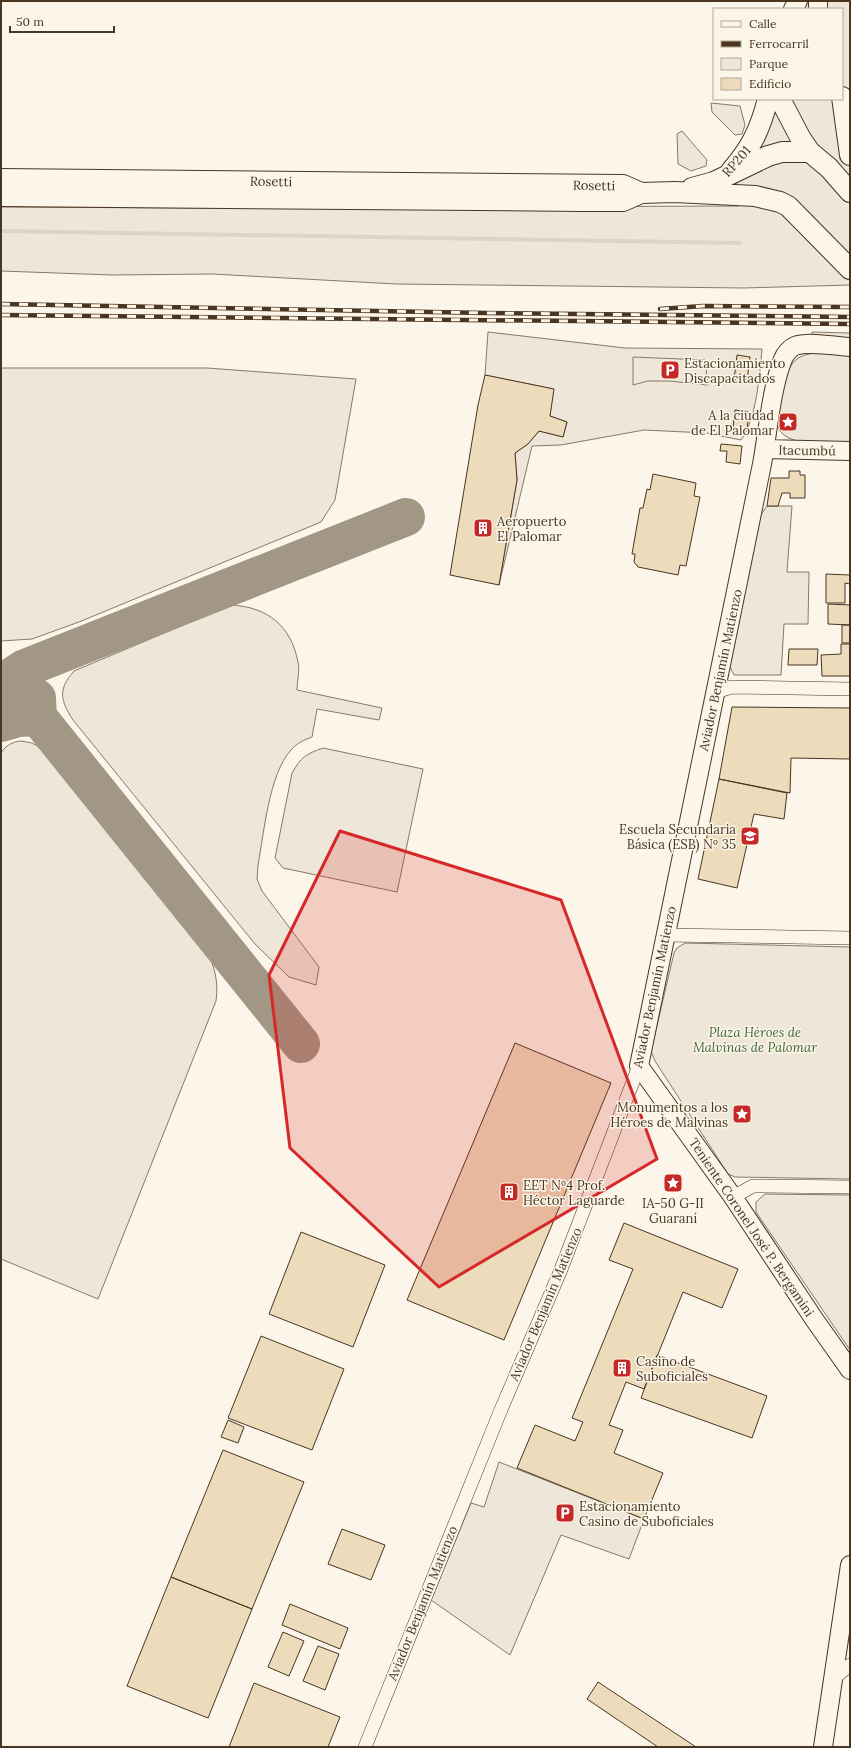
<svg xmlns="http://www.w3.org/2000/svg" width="851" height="1748" viewBox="0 0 851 1748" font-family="Lora,serif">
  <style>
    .green { fill: #ede6d9; stroke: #887966 }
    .parking { fill: #ede7d9; stroke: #887966 }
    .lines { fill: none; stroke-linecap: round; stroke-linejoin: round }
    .stream { stroke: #dcd4c6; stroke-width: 4 }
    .taxiway { stroke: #a29684; stroke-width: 38 }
    .building { fill: #ecdcbc; stroke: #4a3520 }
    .street-casing { stroke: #4a3520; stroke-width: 14 }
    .secondary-casing { stroke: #4a3520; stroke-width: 20 }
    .primary-casing { stroke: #4a3520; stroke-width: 22 }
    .street { stroke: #fbf6e9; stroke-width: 13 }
    .secondary { stroke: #fbf6e9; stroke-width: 18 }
    .primary { stroke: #fbf6e9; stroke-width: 20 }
    .rail-casing { stroke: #4a3520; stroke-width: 4.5 }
    .rail { stroke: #fbf6e9; stroke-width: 3; stroke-dasharray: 9; stroke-linecap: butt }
    .marked { fill: #d62828; fill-opacity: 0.2; stroke: #d62828; stroke-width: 3; stroke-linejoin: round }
    .labels { text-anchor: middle; stroke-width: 3; stroke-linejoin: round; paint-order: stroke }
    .street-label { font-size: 13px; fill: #4a3520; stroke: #fbf6e9 }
    .poi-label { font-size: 13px; fill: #4a3520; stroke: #fbf6e9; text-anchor: start }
    .park-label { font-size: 13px; font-style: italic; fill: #436837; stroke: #fbf6e9 }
  </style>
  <rect width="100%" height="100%" fill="#fbf6e9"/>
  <path class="green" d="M805,1H850V285L744,288L396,284L212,274L112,275L1,271V207L189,208L739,206L733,187L748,172L776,99H842V9H799Z
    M711,103L740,106L745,125L742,134L735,135L712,112Z
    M682,131L707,160L706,166L691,171L678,164L677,134Z
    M488,332L625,348L762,349C760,374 756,421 741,440L706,433L644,430L561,445L532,446L499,585L517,480L515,453L528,444L539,431L563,437L567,422L550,416L553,389L485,375Z
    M812,332L850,333V339L812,338Z
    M824,352L850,356V443C832,443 795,447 782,433C778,430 777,423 776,419C780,402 783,369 797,359C805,353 816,353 824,352Z
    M1,368H207L356,379L335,500L321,522L79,622L32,639L1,641Z
    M231,605C268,607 291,626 298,662C300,671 297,681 297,690L382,708L379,720L317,709L312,737C304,740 297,743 291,750C269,774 264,833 258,865L257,879L262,891L319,967L316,985L289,977L255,944L73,720C60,700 58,689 74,671Z
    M21,741L32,743L39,747L205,946C214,965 219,981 216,1001L98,1299L1,1259V753C6,745 12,742 21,741Z
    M323,748L423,769L397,892L283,868L275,858L292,773C301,757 306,754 323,748Z
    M685,943L850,947V1179L735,1177L728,1174L655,1061L651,1051L674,953L677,948Z
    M765,1194L850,1195V1350L756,1212V1202Z"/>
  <path class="parking" d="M633,357L705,360L708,385L669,381H648L633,385Z
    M767,506H792L787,572H809L808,624H784L781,675H734L729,665L760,516Z
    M499,1462L644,1519L629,1559L561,1535L510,1655L431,1600L471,1503L484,1507Z"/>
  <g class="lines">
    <path class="stream" d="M1,231L740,243"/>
    <path class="taxiway" d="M1,680L5,681L38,717L301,1044
      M1,688L5,681L23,669L406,517
      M1,723L18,718L38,717L37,698"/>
  </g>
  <path class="building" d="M737,355L750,357L747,381L734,380Z
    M485,375L554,389L550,416L567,422L563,437L539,431L528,444L515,453L517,480L499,585L450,575L478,405Z
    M735,410L749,412L747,430L733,428Z
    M721,444L742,446L740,464L726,462L727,451H720Z
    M789,471H800V475H805V498H790V493H782L778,506H767L771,478H789Z
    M653,474L696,483L694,496L700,497L686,566L680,565L678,575L638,567L634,562L635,554H632L640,508H643L647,489L650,490Z
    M826,574L850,575V584L845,583V603H826Z
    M828,604L850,605V625L828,624Z
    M842,625H850V643H842Z
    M841,644H850V676H822L821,655L841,654Z
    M789,649H818L817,665H788Z
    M732,707L850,708V759L791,758L790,793L719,779Z
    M719,779L787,793L784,819L754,814L737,888L698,879Z
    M515,1043L611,1083L504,1340L407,1300Z
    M624,1223L738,1269L722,1308L683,1292L644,1389L626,1382L609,1425L623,1430L614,1453L663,1473L644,1519L517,1468L535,1425L575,1441L583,1422L572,1418L633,1269L609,1260Z
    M301,1232L385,1265L353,1347L269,1314Z
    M261,1336L344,1369L312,1450L228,1418Z
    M657,1355L767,1396L752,1438L641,1398Z
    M228,1420L244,1427L238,1443L221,1437Z
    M223,1450L304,1482L252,1609L171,1577Z
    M342,1529L385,1545L371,1580L328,1564Z
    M171,1577L252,1609L208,1718L127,1686Z
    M290,1604L348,1628L340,1649L282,1625Z
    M283,1632L304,1641L289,1676L268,1667Z
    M318,1646L339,1654L325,1690L303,1681Z
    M598,1682L696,1747H658L587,1699Z
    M254,1683L340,1717L328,1747H229Z"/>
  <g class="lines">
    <g class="street-casing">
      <path id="street" d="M715,692L732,687L850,689
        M665,935L850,938
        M733,1197L753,1186L850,1187
        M834,1678L850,1665
        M365,1747L500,1412L560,1272L639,1066"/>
    </g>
    <g class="secondary-casing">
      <path id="secondary" d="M793,9L798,1
        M818,9V1
        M850,347C836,346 808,341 795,346C790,348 785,354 783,359C771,389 768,432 762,464L639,1066L733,1197L814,1319L850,1370
        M765,449L850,451
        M823,1747L850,1565"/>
    </g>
    <g class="primary-casing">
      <path id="primary" d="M842,97L850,155
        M780,99L801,139L810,152L829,168L850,192
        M731,171C752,147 760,129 768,99
        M1,179L623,185L641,193
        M692,188L714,182L768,156L782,152H810
        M1,196L583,201H623L641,193L675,192L755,196L780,202L788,206L850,269"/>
    </g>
    <use href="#street" class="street"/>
    <use href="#secondary" class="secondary"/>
    <use href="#primary" class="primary"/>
    <g class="rail-casing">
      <path id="rail" d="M1,304L486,313L850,317
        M660,309L703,306L850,307
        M1,315L850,324"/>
    </g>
    <use href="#rail" class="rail"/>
  </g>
  <path class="marked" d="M340,831L561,900L657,1159L439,1287L290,1148L269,975Z"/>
  <defs>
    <g id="parking-square" transform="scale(1)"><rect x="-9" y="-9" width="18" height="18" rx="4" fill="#c62828" stroke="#fbf6e9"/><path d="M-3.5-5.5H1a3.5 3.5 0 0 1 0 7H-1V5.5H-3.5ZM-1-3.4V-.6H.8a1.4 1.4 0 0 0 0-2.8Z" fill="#fff"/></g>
    <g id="sight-square" transform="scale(1)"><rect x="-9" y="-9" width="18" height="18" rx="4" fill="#c62828" stroke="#fbf6e9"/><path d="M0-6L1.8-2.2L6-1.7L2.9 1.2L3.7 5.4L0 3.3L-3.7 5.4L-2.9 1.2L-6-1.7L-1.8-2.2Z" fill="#fff"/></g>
    <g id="building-square" transform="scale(1)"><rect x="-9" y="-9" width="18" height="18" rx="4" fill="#c62828" stroke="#fbf6e9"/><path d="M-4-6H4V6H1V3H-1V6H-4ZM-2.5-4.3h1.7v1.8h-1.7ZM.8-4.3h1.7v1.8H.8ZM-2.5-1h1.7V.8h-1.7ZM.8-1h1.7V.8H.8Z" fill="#fff"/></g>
    <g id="school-square" transform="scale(1)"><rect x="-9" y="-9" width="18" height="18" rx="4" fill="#c62828" stroke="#fbf6e9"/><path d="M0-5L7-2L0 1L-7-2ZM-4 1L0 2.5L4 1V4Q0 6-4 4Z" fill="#fff"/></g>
  </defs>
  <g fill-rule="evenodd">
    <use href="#parking-square" x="670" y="370"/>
    <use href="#sight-square" x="788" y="422"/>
    <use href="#building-square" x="483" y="528"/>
    <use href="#school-square" x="750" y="836"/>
    <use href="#sight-square" x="742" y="1114"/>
    <use href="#sight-square" x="673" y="1183"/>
    <use href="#building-square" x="509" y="1192"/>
    <use href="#building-square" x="622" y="1368"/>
    <use href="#parking-square" x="565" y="1513"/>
  </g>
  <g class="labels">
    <g class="street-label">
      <text transform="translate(736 161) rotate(-49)" y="5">RP201</text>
      <text transform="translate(271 181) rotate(1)" y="5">Rosetti</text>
      <text transform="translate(594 185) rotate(1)" y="5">Rosetti</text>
      <text transform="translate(807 450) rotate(1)" y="5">Itacumbú</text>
      <text transform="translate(720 670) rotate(-78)" y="5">Aviador Benjamín Matienzo</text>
      <text transform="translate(654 987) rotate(-78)" y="5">Aviador Benjamín Matienzo</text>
      <text transform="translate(752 1227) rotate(56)" y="5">Teniente Coronel José P. Bergamini</text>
      <text transform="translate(545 1304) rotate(-67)" y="5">Aviador Benjamín Matienzo</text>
      <text transform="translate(422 1603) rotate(-68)" y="5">Aviador Benjamín Matienzo</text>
    </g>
    <g class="poi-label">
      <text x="684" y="368">Estacionamiento<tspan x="684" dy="15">Discapacitados</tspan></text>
      <text x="774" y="420" text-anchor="end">A la ciudad<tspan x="774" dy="15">de El Palomar</tspan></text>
      <text x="497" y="526">Aeropuerto<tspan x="497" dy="15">El Palomar</tspan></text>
      <text x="736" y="834" text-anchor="end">Escuela Secundaria<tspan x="736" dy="15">Básica (ESB) Nº 35</tspan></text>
      <text x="728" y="1112" text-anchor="end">Monumentos a los<tspan x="728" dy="15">Héroes de Malvinas</tspan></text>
      <text x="523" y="1190">EET Nº4 Prof.<tspan x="523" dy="15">Héctor Laguarde</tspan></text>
      <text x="673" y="1208" text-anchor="middle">IA-50 G-II<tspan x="673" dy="15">Guaraní</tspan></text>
      <text x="636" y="1366">Casino de<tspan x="636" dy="15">Suboficiales</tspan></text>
      <text x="579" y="1511">Estacionamiento<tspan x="579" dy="15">Casino de Suboficiales</tspan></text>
    </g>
    <g class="park-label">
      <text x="755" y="1037">Plaza Héroes de<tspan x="755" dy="15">Malvinas de Palomar</tspan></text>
    </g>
  </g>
  <rect width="851" height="1748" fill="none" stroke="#4a3520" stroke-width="4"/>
  <rect x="713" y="8" width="130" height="92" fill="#fbf6e9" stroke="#b4a999"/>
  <rect x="721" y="21" width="20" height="6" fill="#fbf6e9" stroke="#b4a999"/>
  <text x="749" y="28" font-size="12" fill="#4a3520">Calle</text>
  <rect x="721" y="41" width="20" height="6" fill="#4a3520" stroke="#b4a999"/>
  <text x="749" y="48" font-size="12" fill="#4a3520">Ferrocarril</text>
  <rect x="721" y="58" width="20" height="12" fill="#ede6d9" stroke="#b4a999"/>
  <text x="749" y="68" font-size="12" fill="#4a3520">Parque</text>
  <rect x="721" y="78" width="20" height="12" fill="#ecdcbc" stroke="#b4a999"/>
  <text x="749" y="88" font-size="12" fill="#4a3520">Edificio</text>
  <path d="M10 26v6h104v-6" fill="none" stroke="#4a3520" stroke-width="2"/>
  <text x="16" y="26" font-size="12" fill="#4a3520" stroke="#fbf6e9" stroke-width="3" paint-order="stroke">50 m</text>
</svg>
